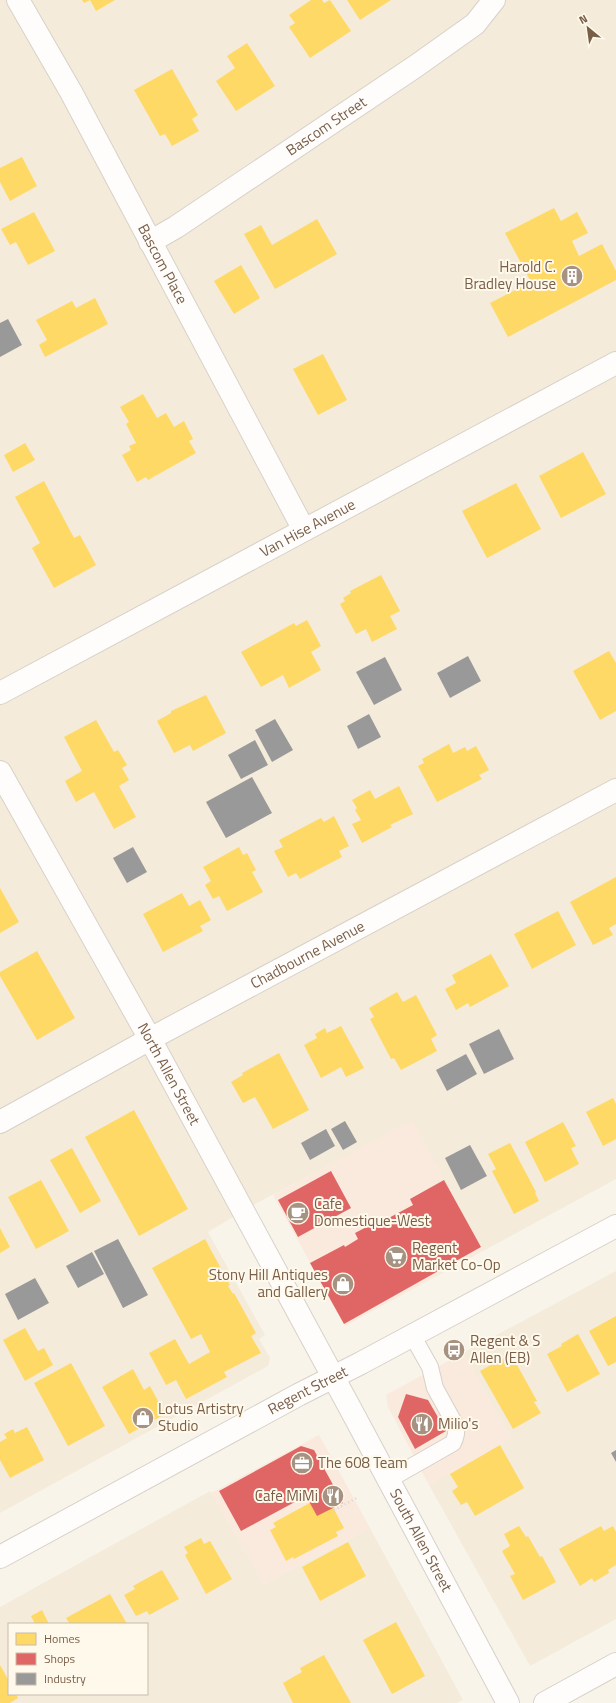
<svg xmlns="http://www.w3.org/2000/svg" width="616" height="1703" viewBox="0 0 616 1703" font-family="'Titillium Web',sans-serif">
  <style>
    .residential { fill: #f4ebda; fill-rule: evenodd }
    .commercial { fill: #f9eadd }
    .homes { fill: #ffd966 }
    .shops { fill: #e06666 }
    .industry { fill: #999 }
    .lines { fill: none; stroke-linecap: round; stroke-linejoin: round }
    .lane-casing { stroke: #d7d1c8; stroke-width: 18 }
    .street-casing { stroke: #d7d1c8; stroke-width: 24 }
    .secondary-casing { stroke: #d8d1c8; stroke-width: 24 }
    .path { stroke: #dbd4cc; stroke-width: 2.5; stroke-dasharray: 1 3; stroke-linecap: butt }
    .lane { stroke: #fefdfc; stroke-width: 16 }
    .street { stroke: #fefdfc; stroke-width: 22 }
    .secondary { stroke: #fefdfc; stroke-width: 22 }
    .labels { text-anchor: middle; stroke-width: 4; stroke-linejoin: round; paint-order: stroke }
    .street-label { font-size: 15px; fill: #795e47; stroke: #fff9ec }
    .poi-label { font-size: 15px; fill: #795e47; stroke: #fff9ec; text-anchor: start }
  </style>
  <rect width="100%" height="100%" fill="#f8f4ea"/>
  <path class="residential" d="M0,0H616V1179L483,1251L412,1121L255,1204L208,1232L265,1335L259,1339L270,1358L268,1366L0,1513Z
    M616,1271V1619L530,1666L429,1485L511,1438L463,1353Z
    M210,1491L264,1584L370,1528L463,1700L457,1703H0V1607ZM9,1624H147V1694H9Z"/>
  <path class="commercial" d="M412,1120L483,1251L345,1326L273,1195Z
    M463,1353L511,1438L429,1485L388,1407L386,1395Z
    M319,1435L370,1528L264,1584L211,1493Z"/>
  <path class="homes" d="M82,0H115L96,11L90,0L84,3Z
    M311,0H322L324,3L330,0L351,31L310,58L289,27L295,23L289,15Z
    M347,0H391L360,20Z
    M247,43L275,86L236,111L216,81L235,68L227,56Z
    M172,69L198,115L192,119L199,131L172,146L165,134L160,136L134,90Z
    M22,157L37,186L10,201L0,182V168Z
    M554,208L561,221L577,212L588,233L572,241L579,256L602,244L616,271V280L508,337L490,303L531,282L505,233Z
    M34,212L55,251L28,265L16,242L10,245L1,229Z
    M317,219L337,254L275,289L244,234L261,225L272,245Z
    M241,265L260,298L234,314L214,281Z
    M95,298L108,324L45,357L39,345L47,340L36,320L72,301L76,308Z
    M323,354L347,400L318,415L293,369Z
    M143,394L157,418L166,413L174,427L184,421L193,439L189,441L196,453L148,480L146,477L137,482L122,455L131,450L129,446L136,443L126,424L129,422L120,407Z
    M25,443L35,460L13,472L4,455Z
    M583,452L606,494L561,518L539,476Z
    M44,481L74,538L80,535L96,565L54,588L32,548L40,543L15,497Z
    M516,483L541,529L487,558L462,511Z
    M381,575L400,611L390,616L397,629L372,642L366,629L356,634L340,604L345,601L343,598L351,593L350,591Z
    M307,620L321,646L311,652L321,670L289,688L283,675L261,687L241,652L294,623L296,626Z
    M609,651L616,663V711L600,720L573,671Z
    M206,695L226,733L193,751L190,745L174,753L157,721L171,713V711Z
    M96,720L114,752L118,750L127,765L122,768L129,780L119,786L136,817L114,829L94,792L76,802L65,781L82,771L64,737Z
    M449,744L453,753L465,747L467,751L476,746L489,770L479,775L482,779L437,802L418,766L424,763L422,759Z
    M399,786L413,814L390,825L392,827L362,843L352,824L361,820L355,810L357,808L352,800L370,790L375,799Z
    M334,816L349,846L339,851L342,857L300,879L296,873L288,877L274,851L283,847L279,840L321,818L324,822Z
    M239,847L243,855L247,853L256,870L252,872L263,892L227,911L219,896L213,899L205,885L211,881L203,867Z
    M616,877V924L609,928L613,935L593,945L570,902Z
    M0,888L19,922L0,933Z
    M182,893L189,906L200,900L211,920L200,926L203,931L163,952L143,914Z
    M558,911L576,945L532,969L514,934Z
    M37,951L75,1018L37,1040L0,976V972Z
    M491,954L509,986L470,1007L468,1003L456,1010L445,989L456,983L452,975Z
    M397,992L403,1002L416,995L437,1035L431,1039L437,1051L401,1070L394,1058L391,1059L370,1019L374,1017L369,1008Z
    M341,1026L364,1068L346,1077L341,1067L321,1078L304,1045L317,1038L315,1034L325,1028L327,1033Z
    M279,1053L309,1110L273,1129L255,1097L243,1103L231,1082L243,1075L242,1073Z
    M613,1098L616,1104V1139L603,1146L586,1112Z
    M134,1110L188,1209L139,1236L85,1137Z
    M563,1122L576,1146L571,1148L579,1164L545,1182L525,1142Z
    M510,1143L536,1192L535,1193L539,1201L514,1214L492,1171L496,1169L488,1154Z
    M72,1148L101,1201L80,1213L50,1160Z
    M41,1180L69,1231L36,1249L8,1197Z
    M0,1228L10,1247L0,1253Z
    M205,1239L230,1285L228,1286L233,1294L234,1293L256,1333L251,1336L261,1353L224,1372L227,1377L186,1399L176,1380L166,1385L149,1353L175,1339L189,1364L210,1352L201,1334L191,1339L152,1268Z
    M616,1316V1362L608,1366L589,1331Z
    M25,1328L38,1351L44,1348L53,1365L25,1381L3,1340Z
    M578,1334L600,1374L567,1392L547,1354L562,1346L561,1344Z
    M511,1354L537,1401L534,1402L541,1413L513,1429L480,1371Z
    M71,1363L105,1426L68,1446L34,1383Z
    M133,1369L144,1390L150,1386L165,1414L129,1434L102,1387Z
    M27,1427L44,1460L10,1478L0,1460V1442L7,1438L4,1434L13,1429L15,1433Z
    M500,1445L524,1488L475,1516L467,1502L461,1505L452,1491L458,1487L450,1474Z
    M328,1498L344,1528L336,1532L338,1536L294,1559L293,1557L286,1561L270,1530L276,1527L273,1523L317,1499L319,1502Z
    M519,1526L526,1537L528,1536L540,1557L542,1556L556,1582L523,1600L510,1576L515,1574L502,1551L510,1546L504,1534Z
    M601,1526L604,1531L613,1526L616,1532V1565L608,1570L609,1573L594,1582L592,1578L580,1586L559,1549Z
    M201,1538L204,1544L210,1541L232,1579L206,1594L185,1555L188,1553L184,1547Z
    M348,1542L366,1576L320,1601L302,1567Z
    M162,1570L179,1599L149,1615L147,1611L136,1616L124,1595L135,1589L133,1586Z
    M110,1594L127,1624H70L66,1618Z
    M42,1610L49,1624H35L31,1616Z
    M396,1622L425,1676L392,1694L363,1640Z
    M324,1655L351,1703H293L283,1683L302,1672L300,1668Z
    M0,1665L9,1681V1694H16L18,1698L10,1703H0Z"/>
  <path class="shops" d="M331,1171L351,1208L298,1237L278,1200Z
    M444,1180L481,1247L344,1324L310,1263L344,1245L345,1247L358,1239L355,1233L384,1218L385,1220L413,1205L410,1199Z
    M406,1394L428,1400L446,1431L415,1449L398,1417Z
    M301,1446L314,1450L343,1503L317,1516L306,1496L241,1531L219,1491Z"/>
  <path class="industry" d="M8,319L22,345L0,357V323Z
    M468,656L481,681L450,698L437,673Z
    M385,657L402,690L374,705L356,672Z
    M369,714L381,737L358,749L347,726Z
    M275,719L293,750L272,762L255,730Z
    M255,740L268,765L241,779L228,755Z
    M252,777L272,813L226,838L206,802Z
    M133,847L147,872L127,883L113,858Z
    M499,1029L514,1059L484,1074L469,1044Z
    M466,1054L477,1074L447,1091L436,1070Z
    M345,1121L357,1142L343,1150L331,1129Z
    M326,1129L335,1146L310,1160L301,1143Z
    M470,1145L487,1176L461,1190L445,1158Z
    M118,1239L148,1295L123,1308L94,1251Z
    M92,1252L104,1274L78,1288L66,1266Z
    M35,1278L49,1303L18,1320L5,1294Z
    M616,1450V1462L611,1453Z"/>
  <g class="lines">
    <g class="lane-casing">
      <path id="lane" d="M388,1480L453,1443C456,1437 457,1433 456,1426L435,1388L430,1367L412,1335"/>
    </g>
    <g class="street-casing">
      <g id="street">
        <path id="s1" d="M18,0L71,92L304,530"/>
        <path id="s2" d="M150,242L176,227L416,66L475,24L494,0"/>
        <path id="s3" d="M0,693L616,363"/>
        <path id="s4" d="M0,772L150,1039L350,1408L508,1703"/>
        <path id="s5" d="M0,1122L150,1039L616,790"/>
        <path d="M545,1703L616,1664"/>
      </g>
    </g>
    <g class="secondary-casing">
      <g id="secondary">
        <path id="s6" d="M0,1557L298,1395L361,1363L616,1226"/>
      </g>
    </g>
    <path class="path" d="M334,1510L357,1498"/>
    <use href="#lane" class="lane"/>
    <use href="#street" class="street"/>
    <use href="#secondary" class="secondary"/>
  </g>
  <defs>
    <g id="building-disc" transform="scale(1.15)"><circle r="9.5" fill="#a59280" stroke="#fff9ec"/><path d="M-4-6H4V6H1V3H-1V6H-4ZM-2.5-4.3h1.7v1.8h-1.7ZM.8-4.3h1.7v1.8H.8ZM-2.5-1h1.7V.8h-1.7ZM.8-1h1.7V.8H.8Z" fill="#fff"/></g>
    <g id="cafe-disc" transform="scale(1.15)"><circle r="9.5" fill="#a59280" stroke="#fff9ec"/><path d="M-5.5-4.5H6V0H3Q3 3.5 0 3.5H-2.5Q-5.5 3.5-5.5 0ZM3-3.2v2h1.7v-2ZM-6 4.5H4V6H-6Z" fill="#fff"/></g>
    <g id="supermarket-disc" transform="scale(1.15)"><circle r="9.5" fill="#a59280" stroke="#fff9ec"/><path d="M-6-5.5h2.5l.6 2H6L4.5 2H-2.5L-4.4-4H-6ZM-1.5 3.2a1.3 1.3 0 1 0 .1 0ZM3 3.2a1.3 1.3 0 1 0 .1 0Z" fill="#fff"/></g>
    <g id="shop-disc" transform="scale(1.15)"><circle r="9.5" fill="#a59280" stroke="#fff9ec"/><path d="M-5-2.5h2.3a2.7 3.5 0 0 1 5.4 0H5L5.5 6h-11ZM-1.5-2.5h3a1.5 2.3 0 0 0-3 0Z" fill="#fff"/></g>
    <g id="bus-disc" transform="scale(1.15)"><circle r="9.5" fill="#a59280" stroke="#fff9ec"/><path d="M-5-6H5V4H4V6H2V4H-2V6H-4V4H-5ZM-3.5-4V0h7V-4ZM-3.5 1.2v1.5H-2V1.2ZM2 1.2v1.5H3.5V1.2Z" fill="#fff"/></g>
    <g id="restaurant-disc" transform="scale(1.15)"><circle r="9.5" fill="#a59280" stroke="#fff9ec"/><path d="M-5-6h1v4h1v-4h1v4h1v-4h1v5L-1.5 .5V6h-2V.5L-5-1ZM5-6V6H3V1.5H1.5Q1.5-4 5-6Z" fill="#fff"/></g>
    <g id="office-disc" transform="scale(1.15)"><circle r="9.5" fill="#a59280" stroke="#fff9ec"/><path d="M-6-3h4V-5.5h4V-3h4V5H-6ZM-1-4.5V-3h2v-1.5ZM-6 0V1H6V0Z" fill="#fff"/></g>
  </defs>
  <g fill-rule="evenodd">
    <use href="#building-disc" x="572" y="276"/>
    <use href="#cafe-disc" x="298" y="1213"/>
    <use href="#supermarket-disc" x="396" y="1257"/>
    <use href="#shop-disc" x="343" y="1284"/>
    <use href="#bus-disc" x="454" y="1350"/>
    <use href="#shop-disc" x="143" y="1418"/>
    <use href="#restaurant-disc" x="422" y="1424"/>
    <use href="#office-disc" x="302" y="1463"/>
    <use href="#restaurant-disc" x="333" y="1496"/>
  </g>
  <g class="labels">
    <g class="street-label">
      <text dy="5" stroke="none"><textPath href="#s2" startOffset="211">Bascom Street</textPath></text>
      <text dy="5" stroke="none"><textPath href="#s1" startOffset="301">Bascom Place</textPath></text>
      <text dy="5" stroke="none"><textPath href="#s3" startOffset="349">Van Hise Avenue</textPath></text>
      <text dy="5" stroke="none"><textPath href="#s5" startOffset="350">Chadbourne Avenue</textPath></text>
      <text dy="5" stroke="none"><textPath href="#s4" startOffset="346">North Allen Street</textPath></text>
      <text dy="5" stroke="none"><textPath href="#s6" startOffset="350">Regent Street</textPath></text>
      <text dy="5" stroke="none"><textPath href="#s4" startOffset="876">South Allen Street</textPath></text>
    </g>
    <g class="poi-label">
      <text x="556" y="272" text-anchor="end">Harold C.<tspan x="556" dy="17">Bradley House</tspan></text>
      <text x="314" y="1209">Cafe<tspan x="314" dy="17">Domestique-West</tspan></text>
      <text x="412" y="1253">Regent<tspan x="412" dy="17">Market Co-Op</tspan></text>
      <text x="328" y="1280" text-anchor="end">Stony Hill Antiques<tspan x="328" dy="17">and Gallery</tspan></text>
      <text x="470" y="1346">Regent &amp; S<tspan x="470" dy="17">Allen (EB)</tspan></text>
      <text x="158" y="1414">Lotus Artistry<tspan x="158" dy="17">Studio</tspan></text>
      <text x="438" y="1429">Milio's</text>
      <text x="318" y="1468">The 608 Team</text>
      <text x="318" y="1501" text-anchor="end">Cafe MiMi</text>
    </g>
  </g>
  <rect x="8" y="1623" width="140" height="72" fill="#fff9ec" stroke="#c9bbaa"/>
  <rect x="16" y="1633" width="20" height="12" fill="#ffd966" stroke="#c9bbaa"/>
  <text x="44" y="1643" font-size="12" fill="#795e47">Homes</text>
  <rect x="16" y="1653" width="20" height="12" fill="#e06666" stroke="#c9bbaa"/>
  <text x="44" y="1663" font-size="12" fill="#795e47">Shops</text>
  <rect x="16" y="1673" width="20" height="12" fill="#999999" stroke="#c9bbaa"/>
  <text x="44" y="1683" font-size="12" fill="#795e47">Industry</text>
  <g transform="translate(588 28) rotate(331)" stroke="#fff9ec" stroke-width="3" paint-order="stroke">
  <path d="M0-3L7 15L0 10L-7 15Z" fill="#795e47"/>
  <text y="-6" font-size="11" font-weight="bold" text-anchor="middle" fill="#795e47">N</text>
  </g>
</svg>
